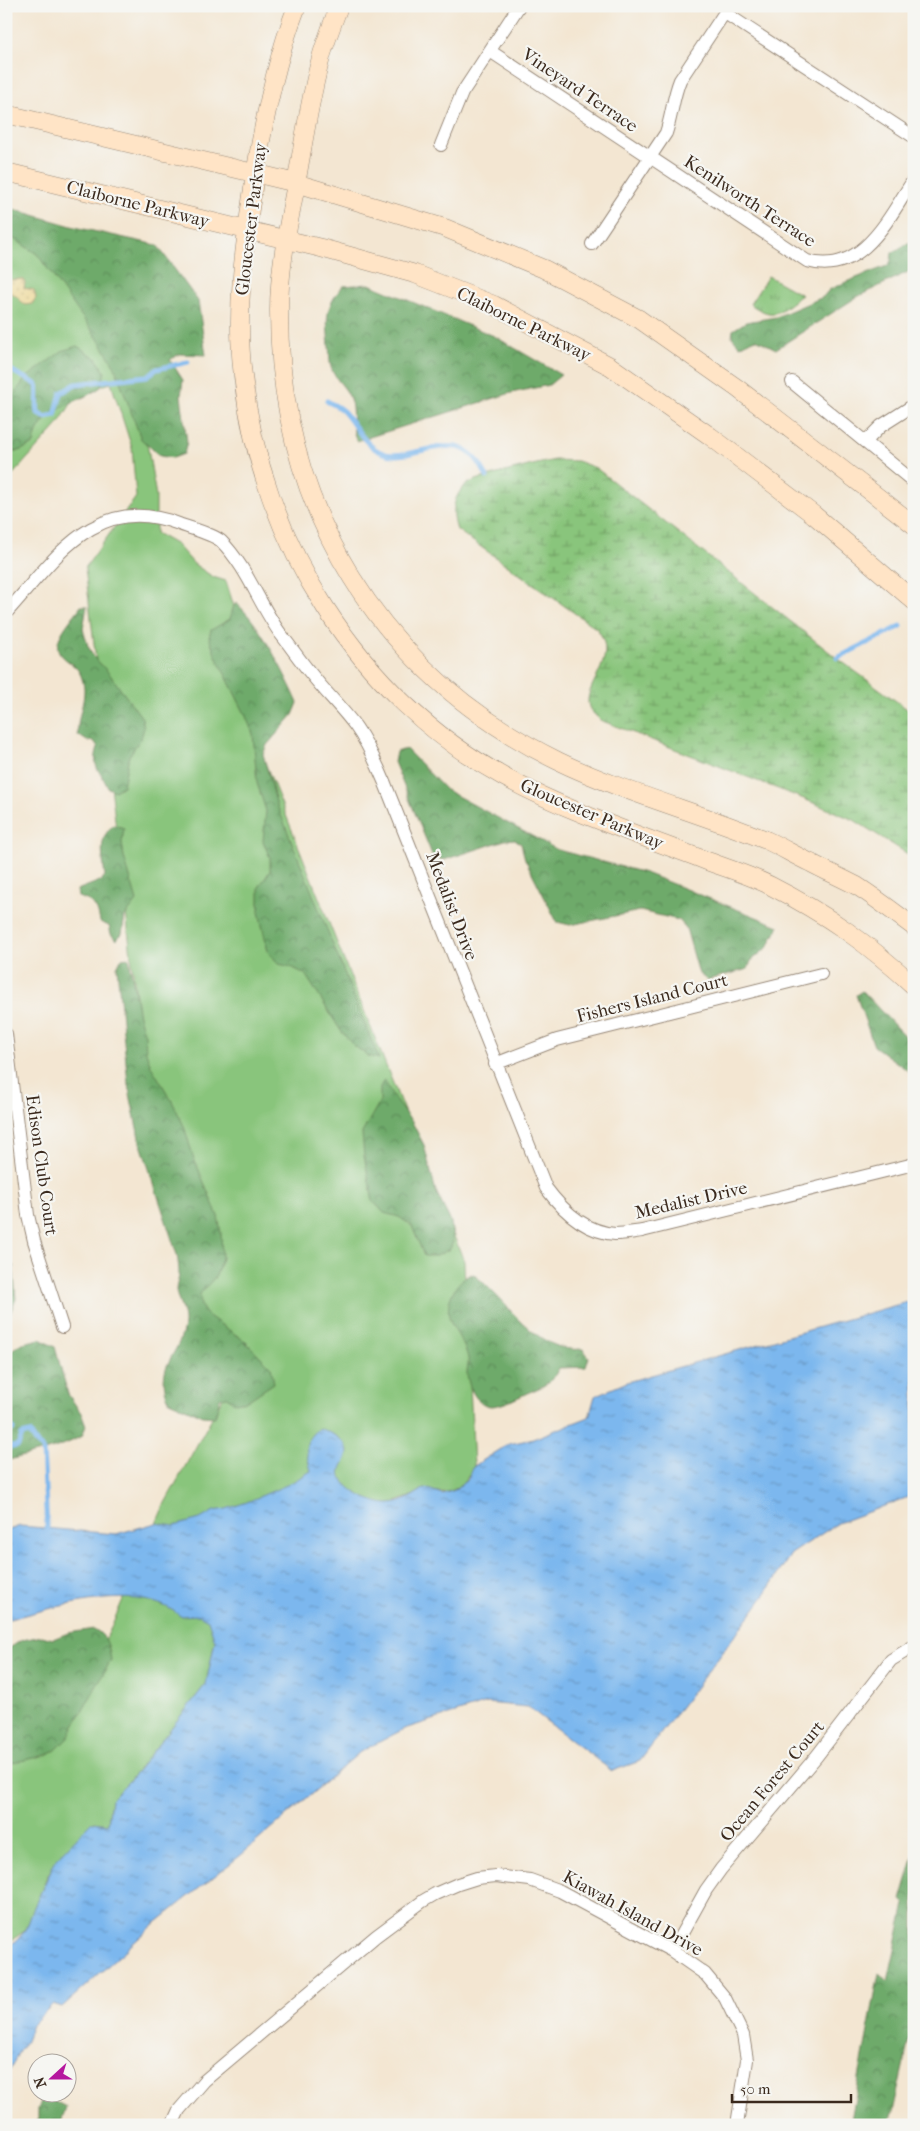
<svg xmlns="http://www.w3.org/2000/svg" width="920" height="2131" viewBox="0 0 920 2131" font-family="'IM FELL French Canon',serif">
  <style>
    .grass { fill: #89c57b; stroke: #62784c }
    .forest { fill: url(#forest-crowns); stroke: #546a44 }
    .wetland { fill: url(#wetland-marsh); stroke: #62784c }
    .sand { fill: url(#sand-dots); stroke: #94825e }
    .park { fill: url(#park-tufts); stroke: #62784c }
    .water { fill: url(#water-ripples); stroke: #5c7086 }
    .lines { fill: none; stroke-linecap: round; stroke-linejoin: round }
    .stream { stroke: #7cb7ee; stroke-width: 5 }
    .minor-casing { stroke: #978878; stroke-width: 14 }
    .secondary-casing { stroke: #978878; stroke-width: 19 }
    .minor { stroke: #fff; stroke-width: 12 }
    .secondary { stroke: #ffe4c6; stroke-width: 18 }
    .labels { text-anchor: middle; stroke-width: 4.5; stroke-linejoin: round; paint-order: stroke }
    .street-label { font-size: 18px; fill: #3b2a1e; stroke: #f6f6f2 }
  </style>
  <defs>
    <pattern id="forest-crowns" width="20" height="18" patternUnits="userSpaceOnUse" patternTransform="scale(1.25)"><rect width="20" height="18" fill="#6eaa6b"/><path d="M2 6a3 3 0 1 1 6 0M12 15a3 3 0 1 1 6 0" fill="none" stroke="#5c8b57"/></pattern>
    <pattern id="wetland-marsh" width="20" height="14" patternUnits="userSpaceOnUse" patternTransform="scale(1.25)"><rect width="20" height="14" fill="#89c57b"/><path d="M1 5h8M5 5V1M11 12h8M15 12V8" fill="none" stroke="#71a064"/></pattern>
    <pattern id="sand-dots" width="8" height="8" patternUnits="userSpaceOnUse" patternTransform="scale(1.25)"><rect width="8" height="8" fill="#eeda9e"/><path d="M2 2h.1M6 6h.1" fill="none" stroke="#cdbb88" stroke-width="1.8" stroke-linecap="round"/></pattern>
    <pattern id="park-tufts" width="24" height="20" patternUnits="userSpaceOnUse" patternTransform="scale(1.25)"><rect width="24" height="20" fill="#89c57b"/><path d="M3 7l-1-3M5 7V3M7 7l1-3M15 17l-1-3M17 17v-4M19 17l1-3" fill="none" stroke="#71a064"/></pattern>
    <pattern id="water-ripples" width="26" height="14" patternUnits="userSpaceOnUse" patternTransform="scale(1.25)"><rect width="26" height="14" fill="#7cb7ee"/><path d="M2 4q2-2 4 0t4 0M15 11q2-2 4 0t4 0" fill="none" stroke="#6795c0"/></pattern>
  </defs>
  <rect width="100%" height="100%" fill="#f6f6f2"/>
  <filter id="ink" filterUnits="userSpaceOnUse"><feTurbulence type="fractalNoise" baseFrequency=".02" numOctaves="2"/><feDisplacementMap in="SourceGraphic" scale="10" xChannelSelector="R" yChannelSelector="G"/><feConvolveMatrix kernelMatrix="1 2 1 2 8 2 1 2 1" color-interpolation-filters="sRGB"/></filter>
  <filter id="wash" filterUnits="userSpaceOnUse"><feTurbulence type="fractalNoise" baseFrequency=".0096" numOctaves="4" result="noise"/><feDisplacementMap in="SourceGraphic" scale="20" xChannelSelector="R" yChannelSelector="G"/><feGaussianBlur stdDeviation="1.12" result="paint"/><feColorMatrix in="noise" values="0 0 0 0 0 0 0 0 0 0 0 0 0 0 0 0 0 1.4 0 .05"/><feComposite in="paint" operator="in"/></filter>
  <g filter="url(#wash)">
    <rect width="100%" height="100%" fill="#f3e6d2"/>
    <path class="grass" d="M6,218L114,248L156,496V533L177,545L194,564L213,577L226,581L267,712L260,750L464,1261L474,1466C464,1488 448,1499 425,1488L414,1495L391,1504L215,1641L206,1684L130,1780L111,1799L108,1824L92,1822L48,1874L26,1930L6,1944V1738L101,1650L165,1503L226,1392L159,1190L85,568L136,497L132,448L111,383L78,393L57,426L6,482Z"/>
    <path class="forest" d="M6,207L75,227L157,245L198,301L206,355L179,354L170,360L183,380L181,396L187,442L184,454L173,458L160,456L141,439L114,365L98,339L37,254L11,237H6Z
      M914,242V269L857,297L776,349L756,339L740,346L732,337L733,330L746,322L776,317L823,297L829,290L846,282L887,266L891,261L892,253L908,243Z
      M369,284L494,336L561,375L549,385L511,393L357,441C350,429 355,413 350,399C347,388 336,381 332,370C329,364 330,354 329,347C327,319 323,309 343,286Z
      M77,346L96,358L105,372L101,387C78,404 38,409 34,444L19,451L6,453V405L26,378L62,351Z
      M236,603C260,623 285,674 298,703L293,715L267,745L263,754L277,805L379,1059L368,1056L353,1045L341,1031L305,974L291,967L279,964L268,952L259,912V887L270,871V858L263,841L266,811L257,783L253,734L245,714L215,654L209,637L211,630L230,619L233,608Z
      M81,606H87L83,629L88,646L94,657L108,672L142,718L144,728L141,738L129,756L123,786L115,791L108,788C100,769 91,769 98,747L94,741H87L78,735C76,719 85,704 84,688C83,681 81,672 75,667C67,659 53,654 59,639C63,628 74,616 81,606Z
      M406,749L446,790L558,850L645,873L779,926L768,947L751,961L748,969L707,980L699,974L686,928L679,920L640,911L570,925L557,922L525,859L521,844L515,839L505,840L444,860L433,857L394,762L396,752Z
      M114,825L124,828L122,842L124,857L137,901L125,916L122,934L116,940L111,934L109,926L100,922C97,905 94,902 78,897L77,890L100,881L105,876C103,858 97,837 114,825Z
      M129,958L139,1016L145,1035L146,1052L151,1066L172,1101L184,1126L193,1156L218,1216L221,1233L222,1258L216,1276L200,1294L201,1306L206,1314L245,1341L271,1367L274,1383L247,1401L234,1403L227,1397L220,1398L215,1417L203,1416L169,1401C153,1364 181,1356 184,1324C185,1312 177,1301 176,1290C176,1284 179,1280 179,1274C179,1268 178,1261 177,1255L139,1138L128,1084L117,967L121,959Z
      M862,991L914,1046V1075L874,1046L856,995Z
      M384,1080L397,1103L412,1122L424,1145L436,1192L451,1222L453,1242L450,1249L436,1256H424L412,1226L399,1217L384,1213L373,1201L364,1156L362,1133L380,1101V1087Z
      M6,1265H13L16,1299L6,1323Z
      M473,1274C507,1299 536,1355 583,1349L589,1357L586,1367L559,1368C550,1387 539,1387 521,1396C512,1400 503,1405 492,1406C476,1406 468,1386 467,1373C467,1367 469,1363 468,1358C465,1344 455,1333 450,1320C444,1303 456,1278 473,1274Z
      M40,1339L55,1347L68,1394L81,1413L86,1426L82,1436C57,1450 33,1453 6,1461V1353L23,1343Z
      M94,1629C107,1636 109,1646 111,1660L67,1739L56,1750L46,1755L12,1763L6,1761V1650L22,1640L42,1636L53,1639L68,1633Z
      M914,1855V2018L890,2125H850L879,1973L888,1981L905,1904L901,1900Z
      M44,2094H54V2101L66,2107L60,2125H20L34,2124L38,2119V2109Z"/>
    <path class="wetland" d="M555,460L577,461L596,468L837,658L914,714V858L854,820L804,799L600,720C597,717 594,714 591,711C576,689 623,661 597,629L457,530C451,513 452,492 471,482C479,478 489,477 497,474C516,469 535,464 555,460Z"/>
    <path class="sand" d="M6,269L9,280L23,279L25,282L24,288L34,290L36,298L32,304L25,305L16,296L6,291Z"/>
    <path class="park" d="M768,276L802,295C778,311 777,322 750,304Z"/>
    <path class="water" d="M914,1300V1495L838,1523L791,1554L760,1602L640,1761L612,1771L528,1707L487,1703L404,1729L360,1752L241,1855L158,1921L62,2007L53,2004L32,2025L26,2041L18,2053L6,2079V1947L16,1941L26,1930L34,1907L56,1859L92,1822L108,1824L111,1799L130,1780L206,1684L215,1641L208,1620L199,1615L180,1616C140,1580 53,1608 6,1620V1531L20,1526L116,1534L156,1523L174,1526L200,1519L214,1511L226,1509L247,1502L289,1484L311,1471C306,1452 302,1441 319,1428C330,1433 355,1442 346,1459C343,1465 339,1469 341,1477C346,1491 375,1505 390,1504C401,1504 416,1494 425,1488L442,1494L455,1490L468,1479L474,1466L509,1444L533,1439L589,1417L595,1396L627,1382Z"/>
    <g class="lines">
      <path class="stream" d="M6,366C15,375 27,377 37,385C39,395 36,403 38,413L44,417L55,415L61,393L76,384L147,376L157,369L188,362
        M327,401C332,404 339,407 343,411C356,425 364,446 383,453C390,456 398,455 406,454C444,447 467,434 487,477
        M837,658L901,626
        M6,1423L13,1429L6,1433
        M6,1446L12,1447L18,1446L22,1435L30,1433L36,1443L43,1449L47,1528"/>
    </g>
  </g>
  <g filter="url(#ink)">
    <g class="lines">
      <g class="minor-casing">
        <path id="minor" d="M725,13L914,137
          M490,51L807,261C862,277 889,217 914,179
          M441,145L462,93L519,6
          M592,244L666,133C672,115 673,97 680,80L729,6
          M792,382L914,482
          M865,442L881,426L914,405
          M6,613C56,558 95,492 179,524C189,528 213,534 221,541C247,567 259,604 280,633C291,647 301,662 312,675C326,693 343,709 356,727C368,744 376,762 384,781L546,1188C563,1211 585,1232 615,1234C624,1234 634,1232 642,1231L914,1164
          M6,1034L28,1215L34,1241L62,1327
          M495,1064L557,1040L821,974
          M672,1951L706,1890L721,1869L816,1757L891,1660L914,1646
          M172,2125L179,2110L204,2081L376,1936L423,1901L435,1894L458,1884L477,1878L496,1876L530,1880L560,1891L672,1951L705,1974L725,1998L743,2035L747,2060L737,2125"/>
      </g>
      <g class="secondary-casing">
        <path id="secondary" d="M297,6C275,62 263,123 254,182C244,247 235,311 243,376C261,541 358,696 504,777C567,811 636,834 702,859C725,868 750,875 771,886C826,914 869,944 914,986
          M339,6C333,22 327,38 322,54C311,93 305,133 298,173C290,218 279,265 279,311C279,509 380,674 558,761C625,793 698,812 766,840C781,847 796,856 811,863C826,871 842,878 857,886C876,898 895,913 914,927
          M6,114L296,183L445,228L544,269L639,319L737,388L914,525
          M6,172L321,248L415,274L494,305L610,366L710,436L814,515L914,601"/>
      </g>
      <use href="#minor" class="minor"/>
      <use href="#secondary" class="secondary"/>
    </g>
  </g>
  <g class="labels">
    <g class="street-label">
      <text transform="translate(580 90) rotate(34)" y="6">Vineyard Terrace</text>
      <text transform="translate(750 201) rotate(33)" y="6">Kenilworth Terrace</text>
      <text transform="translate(138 204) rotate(14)" y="6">Claiborne Parkway</text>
      <text transform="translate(251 219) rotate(-83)" y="6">Gloucester Parkway</text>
      <text transform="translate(524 324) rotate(26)" y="6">Claiborne Parkway</text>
      <text transform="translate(592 814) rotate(23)" y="6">Gloucester Parkway</text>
      <text transform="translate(452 906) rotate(69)" y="6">Medalist Drive</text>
      <text transform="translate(652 998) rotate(-14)" y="6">Fishers Island Court</text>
      <text transform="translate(42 1165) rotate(82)" y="6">Edison Club Court</text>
      <text transform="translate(691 1200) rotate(-13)" y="6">Medalist Drive</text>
      <text transform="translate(772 1781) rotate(-50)" y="6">Ocean Forest Court</text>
      <text transform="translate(633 1913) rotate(29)" y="6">Kiawah Island Drive</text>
    </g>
  </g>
  <rect width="920" height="2131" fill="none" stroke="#f6f6f2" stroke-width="25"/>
  <g transform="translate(52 2078) rotate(249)"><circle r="24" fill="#f6f6f2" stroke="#aba49d"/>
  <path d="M0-4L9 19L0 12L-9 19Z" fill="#b5179e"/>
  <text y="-8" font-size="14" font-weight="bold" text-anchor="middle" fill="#3b2a1e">N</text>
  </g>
  <path d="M732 2094v8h119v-8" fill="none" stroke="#3b2a1e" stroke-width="2.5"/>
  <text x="740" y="2094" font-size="15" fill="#3b2a1e" stroke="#f6f6f2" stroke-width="4" paint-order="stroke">50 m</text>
</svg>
